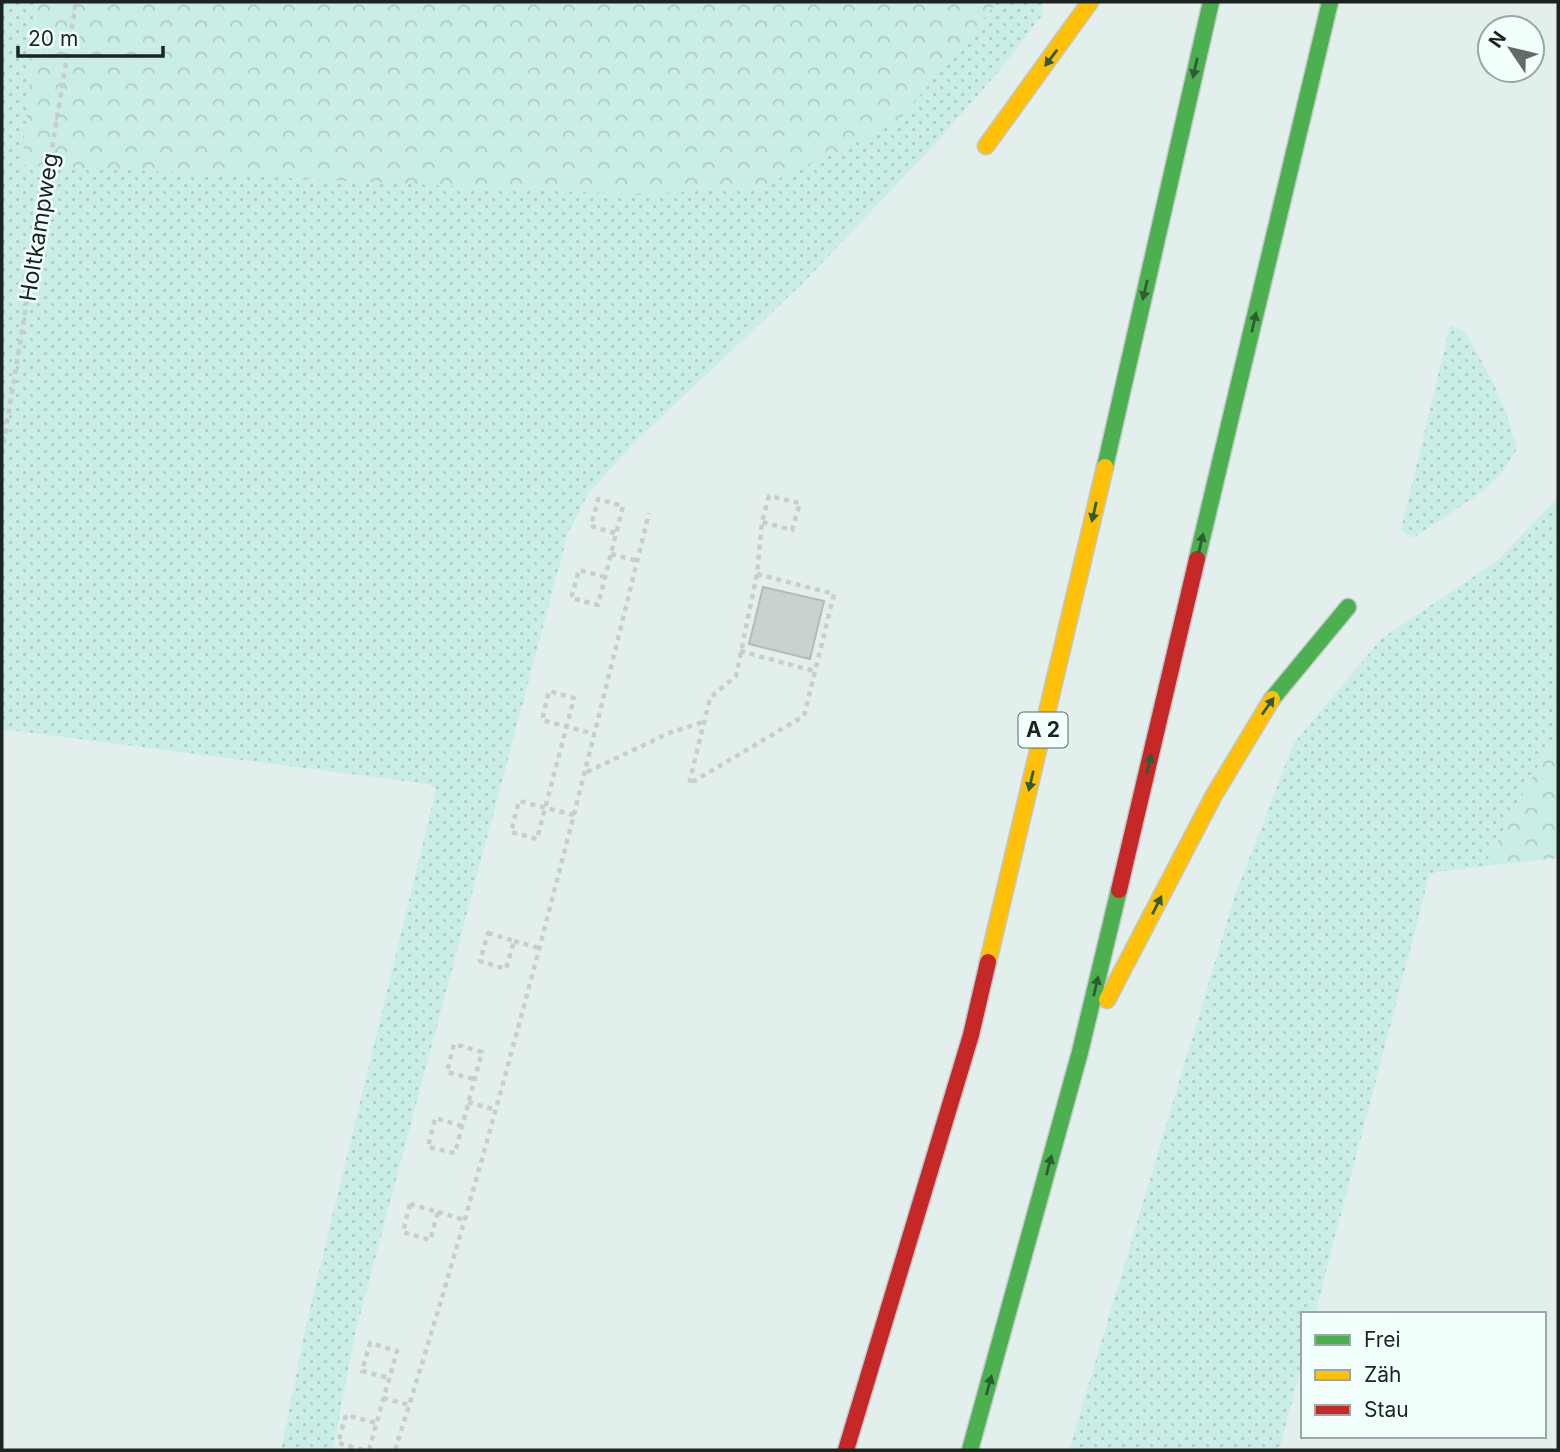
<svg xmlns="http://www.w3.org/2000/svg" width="1560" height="1452" viewBox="0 0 1560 1452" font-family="Inter,sans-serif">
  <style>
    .green { fill: url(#green-dots) }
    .forest { fill: url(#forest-crowns) }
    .building { fill: #c9d2d0; stroke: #b3bcba; stroke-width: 2 }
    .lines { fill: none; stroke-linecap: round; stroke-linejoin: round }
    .fast-casing { stroke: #c0c9c7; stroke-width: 19 }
    .slow-casing { stroke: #c0c9c7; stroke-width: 19 }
    .jam-casing { stroke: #c0c9c7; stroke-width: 19 }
    .path { stroke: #c9cdcc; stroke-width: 4.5; stroke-dasharray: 5 5; stroke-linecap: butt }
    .fast { stroke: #4caf50; stroke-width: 16 }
    .slow { stroke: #ffc107; stroke-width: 16 }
    .jam { stroke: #c62828; stroke-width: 16 }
    .oneway { fill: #2f5c34 }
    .labels { text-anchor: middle; stroke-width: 5; stroke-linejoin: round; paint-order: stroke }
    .shield { fill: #f2fffd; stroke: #5c6664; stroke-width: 2 }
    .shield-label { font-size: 21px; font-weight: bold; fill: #1c2422 }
    .street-label { font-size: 23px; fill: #1c2422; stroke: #f2fffd }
  </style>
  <defs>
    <pattern id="green-dots" width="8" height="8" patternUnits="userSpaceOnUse" patternTransform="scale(1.75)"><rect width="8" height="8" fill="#caede8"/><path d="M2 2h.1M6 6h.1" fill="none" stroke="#adcbc7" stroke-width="1.8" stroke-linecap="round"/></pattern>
    <pattern id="forest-crowns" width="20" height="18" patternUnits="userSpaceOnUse" patternTransform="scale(1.75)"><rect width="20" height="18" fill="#caede8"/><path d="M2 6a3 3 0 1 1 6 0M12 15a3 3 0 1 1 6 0" fill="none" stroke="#adcbc7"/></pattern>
  </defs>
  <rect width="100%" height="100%" fill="#e3efec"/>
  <path class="green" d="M2,2H37L22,165L904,114L997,2H1042L1043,14L999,71L934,145L806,280L637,440L589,492L568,533L354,1338L333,1450H281L306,1325L436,789L429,784L2,729Z
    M1450,325L1464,331L1491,378L1507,414L1517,449L1502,473L1482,492L1413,538L1401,530Z
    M1558,497V737L1544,755L1484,866L1430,873L1315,1314H1303V1360L1279,1450H1069L1235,895L1294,743L1381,639L1497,561Z"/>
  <path class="forest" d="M37,2H997L898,122L761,187L634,195L22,165Z
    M1558,737V858L1484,866L1544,755Z"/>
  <path class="building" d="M763,587L824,601L810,659L749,644Z"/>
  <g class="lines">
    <g class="fast-casing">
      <path id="fast" d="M1105,467L1211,2
        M1197,559L1330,2
        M1272,699L1348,607
        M970,1450L1080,1052L1119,890"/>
    </g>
    <g class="slow-casing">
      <path id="slow" d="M986,146L1090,2
        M988,962L1105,467
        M1107,1000L1214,795L1272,699"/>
    </g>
    <g class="jam-casing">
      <path id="jam" d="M1119,890L1197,559
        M846,1450L971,1035L988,962"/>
    </g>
    <path class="path" d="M2,453L76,2
      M611,554L638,561
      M757,574L834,594L804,716L689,784L710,698L736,676L757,574L762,522L769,496L800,503L792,530L762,522
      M605,577L579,570L571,598L598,605L623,506L598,499L591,526L615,533
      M740,651L814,671
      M587,772L669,733L703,722
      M574,815L519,801L511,832L537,839C549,792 562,745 574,698L549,691L542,720L594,734
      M488,933L514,941L506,969L480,961Z
      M514,941L539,948
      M468,1102L496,1110
      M462,1126L435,1118L428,1147L455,1153C464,1119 473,1085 482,1052L454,1044L447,1072L474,1079
      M410,1204L438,1212L430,1240L403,1232Z
      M438,1212L464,1220
      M383,1398L409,1405
      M363,1450L338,1443L346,1415L376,1423
      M369,1450L397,1351L370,1343L362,1371L389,1378
      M395,1450C493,1142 572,827 649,513"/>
    <use href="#fast" class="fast"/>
    <use href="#slow" class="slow"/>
    <use href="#jam" class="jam"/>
  </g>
  <defs><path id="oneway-solid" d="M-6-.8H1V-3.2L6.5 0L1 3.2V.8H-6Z" transform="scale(1.75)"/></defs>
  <g class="oneway">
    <use href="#oneway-solid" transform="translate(1051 58) rotate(127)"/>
    <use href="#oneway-solid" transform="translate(1195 68) rotate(103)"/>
    <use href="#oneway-solid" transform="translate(1145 290) rotate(103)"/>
    <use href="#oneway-solid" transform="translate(1254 322) rotate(-77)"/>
    <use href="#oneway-solid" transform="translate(1094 512) rotate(103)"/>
    <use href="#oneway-solid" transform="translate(1201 543) rotate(-77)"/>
    <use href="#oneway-solid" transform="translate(1268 706) rotate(-55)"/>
    <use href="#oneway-solid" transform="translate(1149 764) rotate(-77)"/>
    <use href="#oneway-solid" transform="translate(1031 781) rotate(103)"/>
    <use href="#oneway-solid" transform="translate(1157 905) rotate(-63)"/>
    <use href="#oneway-solid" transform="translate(1096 986) rotate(-77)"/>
    <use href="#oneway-solid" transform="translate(1049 1165) rotate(-75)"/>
    <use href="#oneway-solid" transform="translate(989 1385) rotate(-75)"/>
  </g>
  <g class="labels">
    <rect class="shield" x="1018.5" y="712.5" width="49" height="35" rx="5"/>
    <g class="shield-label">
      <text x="1043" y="737">A 2</text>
    </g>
    <g class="street-label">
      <text transform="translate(39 227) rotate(-81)" y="8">Holtkampweg</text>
    </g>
  </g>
  <rect width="1560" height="1452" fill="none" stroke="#1c2422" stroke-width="7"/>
  <rect x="1301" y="1312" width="245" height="126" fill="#f2fffd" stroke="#9ca7a5" stroke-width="2"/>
  <rect x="1315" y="1335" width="35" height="10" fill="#4caf50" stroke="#9ca7a5" stroke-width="2"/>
  <text x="1364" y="1347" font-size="21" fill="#1c2422">Frei</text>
  <rect x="1315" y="1370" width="35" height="10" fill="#ffc107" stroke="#9ca7a5" stroke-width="2"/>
  <text x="1364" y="1382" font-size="21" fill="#1c2422">Zäh</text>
  <rect x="1315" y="1405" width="35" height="10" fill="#c62828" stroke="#9ca7a5" stroke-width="2"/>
  <text x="1364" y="1417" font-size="21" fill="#1c2422">Stau</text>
  <g transform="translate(1511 49) rotate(305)"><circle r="33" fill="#f2fffd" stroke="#9ca7a5" stroke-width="2"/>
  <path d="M0-5L12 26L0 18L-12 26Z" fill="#626b69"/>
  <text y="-10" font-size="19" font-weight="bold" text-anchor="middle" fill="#1c2422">N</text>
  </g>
  <path d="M18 46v10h145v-10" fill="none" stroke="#1c2422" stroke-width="3.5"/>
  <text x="28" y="46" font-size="21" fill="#1c2422" stroke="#f2fffd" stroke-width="5" paint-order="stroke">20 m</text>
</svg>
